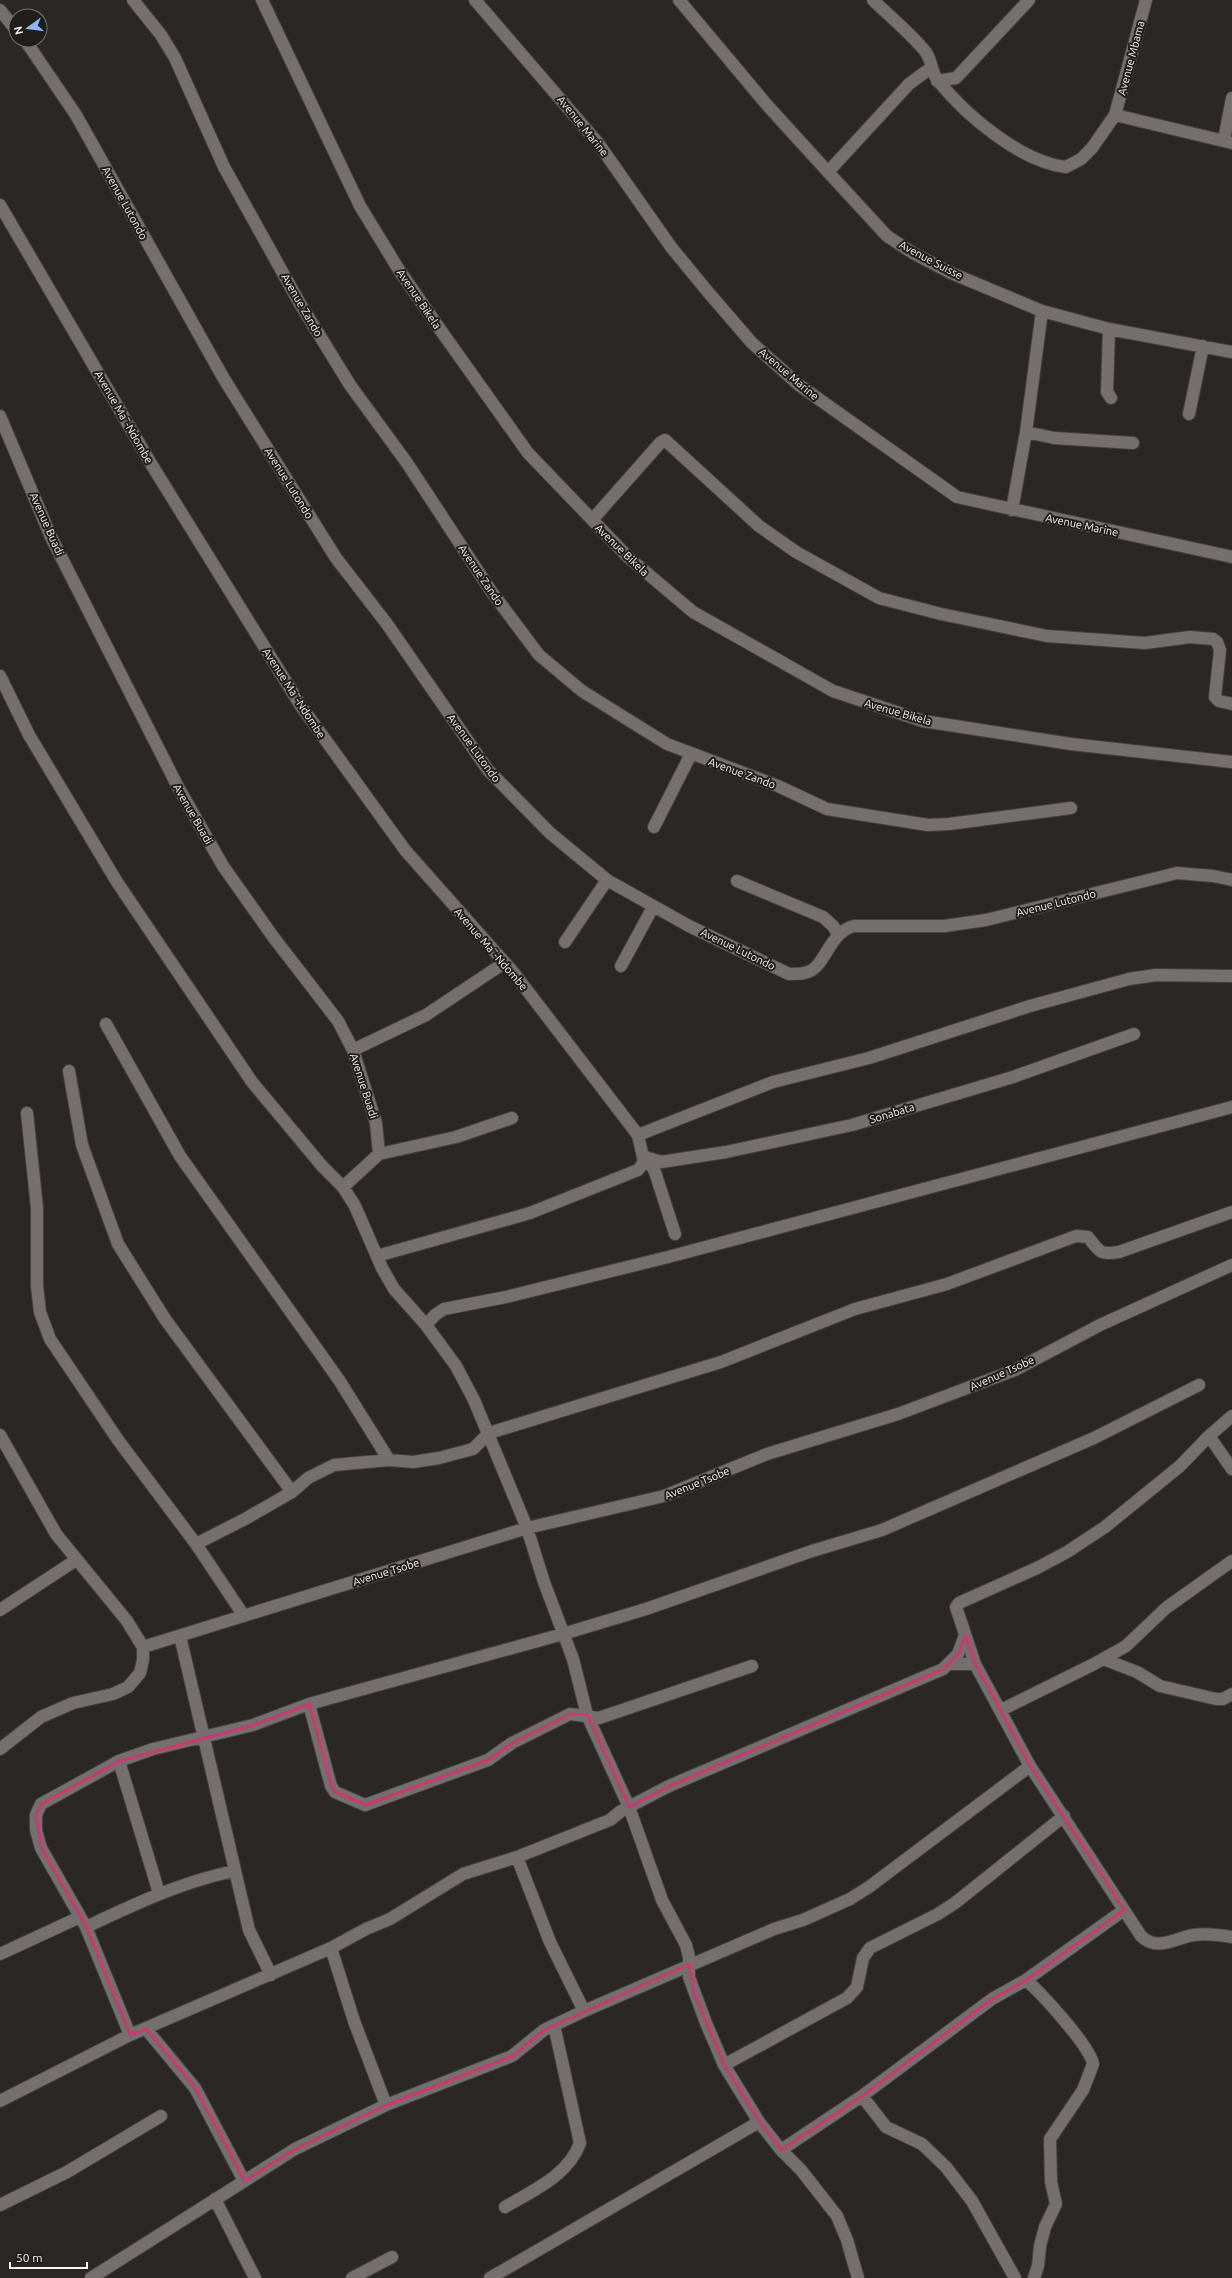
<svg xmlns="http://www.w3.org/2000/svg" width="1232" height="2278" viewBox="0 0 1232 2278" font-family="Ubuntu,sans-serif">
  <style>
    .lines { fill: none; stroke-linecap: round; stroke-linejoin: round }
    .minor-casing { stroke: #46423f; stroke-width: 14 }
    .minor { stroke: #75706d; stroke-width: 12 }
    .marked { fill: none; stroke: #ca3972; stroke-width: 3; stroke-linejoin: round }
    .labels { text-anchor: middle; stroke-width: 4; stroke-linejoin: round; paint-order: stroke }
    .street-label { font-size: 11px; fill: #f7f4f2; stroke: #211d1a }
  </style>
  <rect width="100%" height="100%" fill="#2b2724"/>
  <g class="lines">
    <g class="minor-casing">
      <path id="minor" d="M133,0L161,35L175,58L224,167L299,302L350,385L407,463L491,591L539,655L582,691L667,744L778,786L827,809L928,825L949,824L1071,808
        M262,0L360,206L399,270L444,335L528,453L628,557L693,612L833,691L923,721L1071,744L1232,762
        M475,0L598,143L671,247L708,292L752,343L799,385L957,497L1232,557
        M679,0L767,105L828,172L887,236L913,253L951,273L1042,311L1109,329L1232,352
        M873,0C886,13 918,40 927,54C932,62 932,75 939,82C967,116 1021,162 1066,167L1081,159L1092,148L1115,115L1146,0
        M0,10L16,30
        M25,40L76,115L224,379L336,558L387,624L488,770L550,833L607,880L689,926L789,974C794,974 799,974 804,973C826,970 827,933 854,926H944L986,920L1177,873L1213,876L1232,880
        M937,81L956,78L1029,0
        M1115,115L1232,143
        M1224,140L1232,98
        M828,172L909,84L932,67
        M0,205L153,467L301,706L405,850L513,972L638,1135L644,1162L638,1170L530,1213L377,1256
        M1109,329L1107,392L1111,398
        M1189,414L1203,346
        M0,416L51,537L178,787L223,866L274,938L338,1021L353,1050L376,1123L379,1154L343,1187
        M1026,432L1054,438L1133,443
        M1012,510L1026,432L1042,311
        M592,520L661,442L665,440L759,526L796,552L879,598L941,614L1047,636L1145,643L1190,637L1213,639L1217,642L1220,650L1215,697L1219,701L1232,704
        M0,676L29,735L117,882L252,1082L322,1166L343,1187L355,1206L382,1268L394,1289L426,1325L456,1366L474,1400L527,1528L544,1582L573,1659L587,1715L629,1807L662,1900L686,1945L689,1957V1977L706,2023L724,2065L759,2122L781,2150L801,2170L837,2216L847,2240L858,2278
        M654,827L691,754
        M737,881L823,917L833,926L838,934
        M565,942L607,880
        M621,966L653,907
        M106,1024L180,1156L339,1380L389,1460
        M353,1050L426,1015L504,963
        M69,1071L82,1145L118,1244L165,1319L292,1492
        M27,1113L37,1208V1286L40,1312L50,1339L118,1440L196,1544L244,1616
        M638,1135L773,1082L869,1058L1030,1006L1129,979L1156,975L1232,976
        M379,1154L456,1137L512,1118
        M645,1157L661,1162L726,1152L852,1125L1013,1077L1134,1034
        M644,1162L652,1166L655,1172L675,1234
        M426,1325L435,1315L444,1309L506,1297L668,1257L1232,1107
        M1232,1416L1209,1436L1180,1466L1105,1527L1067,1552L1037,1568L959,1603L956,1607L975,1664L1030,1766L1141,1936C1157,1952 1175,1938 1194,1935C1207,1933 1220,1935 1232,1937
        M0,1435L56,1534L127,1621L143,1647V1660L140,1673L128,1687L113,1694L73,1703L41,1717L0,1749
        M1209,1436L1232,1469
        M196,1544L245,1519L292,1492L308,1478L334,1465L389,1460L413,1462L439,1458L473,1449L489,1433L721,1362L855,1309L947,1284L1076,1236L1088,1237C1100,1252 1099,1255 1119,1252L1232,1212
        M0,1610L76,1560
        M180,1636L249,1930L271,1975
        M143,1647L527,1528L664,1496L767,1454L898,1414L1015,1370L1100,1325L1232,1265
        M1103,1659L1137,1672L1160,1686L1216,1699H1223L1232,1694
        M949,1664H975
        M309,1704L331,1786L335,1792L365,1805L488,1760L512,1743L570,1714L599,1718L752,1666
        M1001,1710L1094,1664L1126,1646L1166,1608L1232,1561
        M119,1761L159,1893
        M517,1857L550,1942L584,2011
        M86,1927C135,1904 181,1882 234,1871
        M331,1948L354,2021L386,2105
        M0,1954L80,1917
        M1026,1980C1041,1993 1090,2046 1093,2064L1083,2090L1050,2139L1051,2182L1056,2204L1045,2227L1040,2246L1038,2266L1034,2278
        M146,2029L195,2088L244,2181
        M130,2035L86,1927L41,1848L36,1830V1815L41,1804L119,1761L153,1749L253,1725L309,1704L563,1634L646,1609L812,1551L882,1530L1094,1438L1199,1385
        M724,2065L847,1998L857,1987L863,1958L870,1948L938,1914L955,1903L1064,1816
        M862,2096L886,2127L922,2144L946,2167L972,2201L1015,2278
        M0,2101L130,2035L331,1948L366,1929L390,1919L463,1874L517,1857L610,1820L621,1811L669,1786L943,1669L958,1654L965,1635
        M781,2150L862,2096L992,1999L1026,1980L1124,1910
        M215,2199L255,2278
        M0,2205L67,2172L161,2116
        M505,2207C532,2191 569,2175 580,2143L554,2025
        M91,2278L295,2149L386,2105L512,2056L544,2030L584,2011L774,1929L803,1920L850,1899L869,1887L1030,1766
        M352,2278L392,2257
        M490,2278L759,2122"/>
    </g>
    <use href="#minor" class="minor"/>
  </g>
  <path class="marked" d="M965,1635L975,1664L1030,1766L1124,1910L1026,1980L992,1999L862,2096L781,2150L759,2122L724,2065L694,1994L689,1964L544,2030L512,2056L386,2105L295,2149L244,2181L195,2088L146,2029L130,2035L86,1927L41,1848L36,1815L41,1804L119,1761L253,1725L309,1704L331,1786L335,1792L365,1805L488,1760L512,1743L570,1714L587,1715L629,1807L669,1786L943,1669L958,1654Z"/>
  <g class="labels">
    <g class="street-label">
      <text transform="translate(1131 58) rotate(-75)" y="4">Avenue Mbama</text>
      <text transform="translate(583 126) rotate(51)" y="4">Avenue Marine</text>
      <text transform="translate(125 203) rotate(61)" y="4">Avenue Lutondo</text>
      <text transform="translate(931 260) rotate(28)" y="4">Avenue Suisse</text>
      <text transform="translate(419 299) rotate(56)" y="4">Avenue Bikela</text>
      <text transform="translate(302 305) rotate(60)" y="4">Avenue Zando</text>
      <text transform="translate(789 374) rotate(40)" y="4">Avenue Marine</text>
      <text transform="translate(124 417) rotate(60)" y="4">Avenue Ma¨-Ndombe</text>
      <text transform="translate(289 483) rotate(58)" y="4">Avenue Lutondo</text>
      <text transform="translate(47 524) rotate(66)" y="4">Avenue Buadi</text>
      <text transform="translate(1082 525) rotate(12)" y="4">Avenue Marine</text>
      <text transform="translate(622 550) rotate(44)" y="4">Avenue Bikela</text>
      <text transform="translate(481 575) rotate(56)" y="4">Avenue Zando</text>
      <text transform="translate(294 693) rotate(57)" y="4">Avenue Ma¨-Ndombe</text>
      <text transform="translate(898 712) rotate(16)" y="4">Avenue Bikela</text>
      <text transform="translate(474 748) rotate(54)" y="4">Avenue Lutondo</text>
      <text transform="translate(742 773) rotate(20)" y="4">Avenue Zando</text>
      <text transform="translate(193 814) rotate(60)" y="4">Avenue Buadi</text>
      <text transform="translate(1056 903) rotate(-14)" y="4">Avenue Lutondo</text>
      <text transform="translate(491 949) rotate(49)" y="4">Avenue Ma¨-Ndombe</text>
      <text transform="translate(738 949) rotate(26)" y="4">Avenue Lutondo</text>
      <text transform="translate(364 1086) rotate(72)" y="4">Avenue Buadi</text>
      <text transform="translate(892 1113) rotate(-17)" y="4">Sonabata</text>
      <text transform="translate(1002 1373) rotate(-24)" y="4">Avenue Tsobe</text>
      <text transform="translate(697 1483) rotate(-22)" y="4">Avenue Tsobe</text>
      <text transform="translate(386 1572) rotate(-17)" y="4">Avenue Tsobe</text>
    </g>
  </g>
  <g transform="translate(28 28) rotate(256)"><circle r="19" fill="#211d1a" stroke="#777370"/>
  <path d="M0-3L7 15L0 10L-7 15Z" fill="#8bb9fc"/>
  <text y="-6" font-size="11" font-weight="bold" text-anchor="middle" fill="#f7f4f2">N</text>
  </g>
  <path d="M10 2262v6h77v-6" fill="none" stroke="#f7f4f2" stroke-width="2"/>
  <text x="16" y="2262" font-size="12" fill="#f7f4f2" stroke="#211d1a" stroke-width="3" paint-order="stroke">50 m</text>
</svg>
